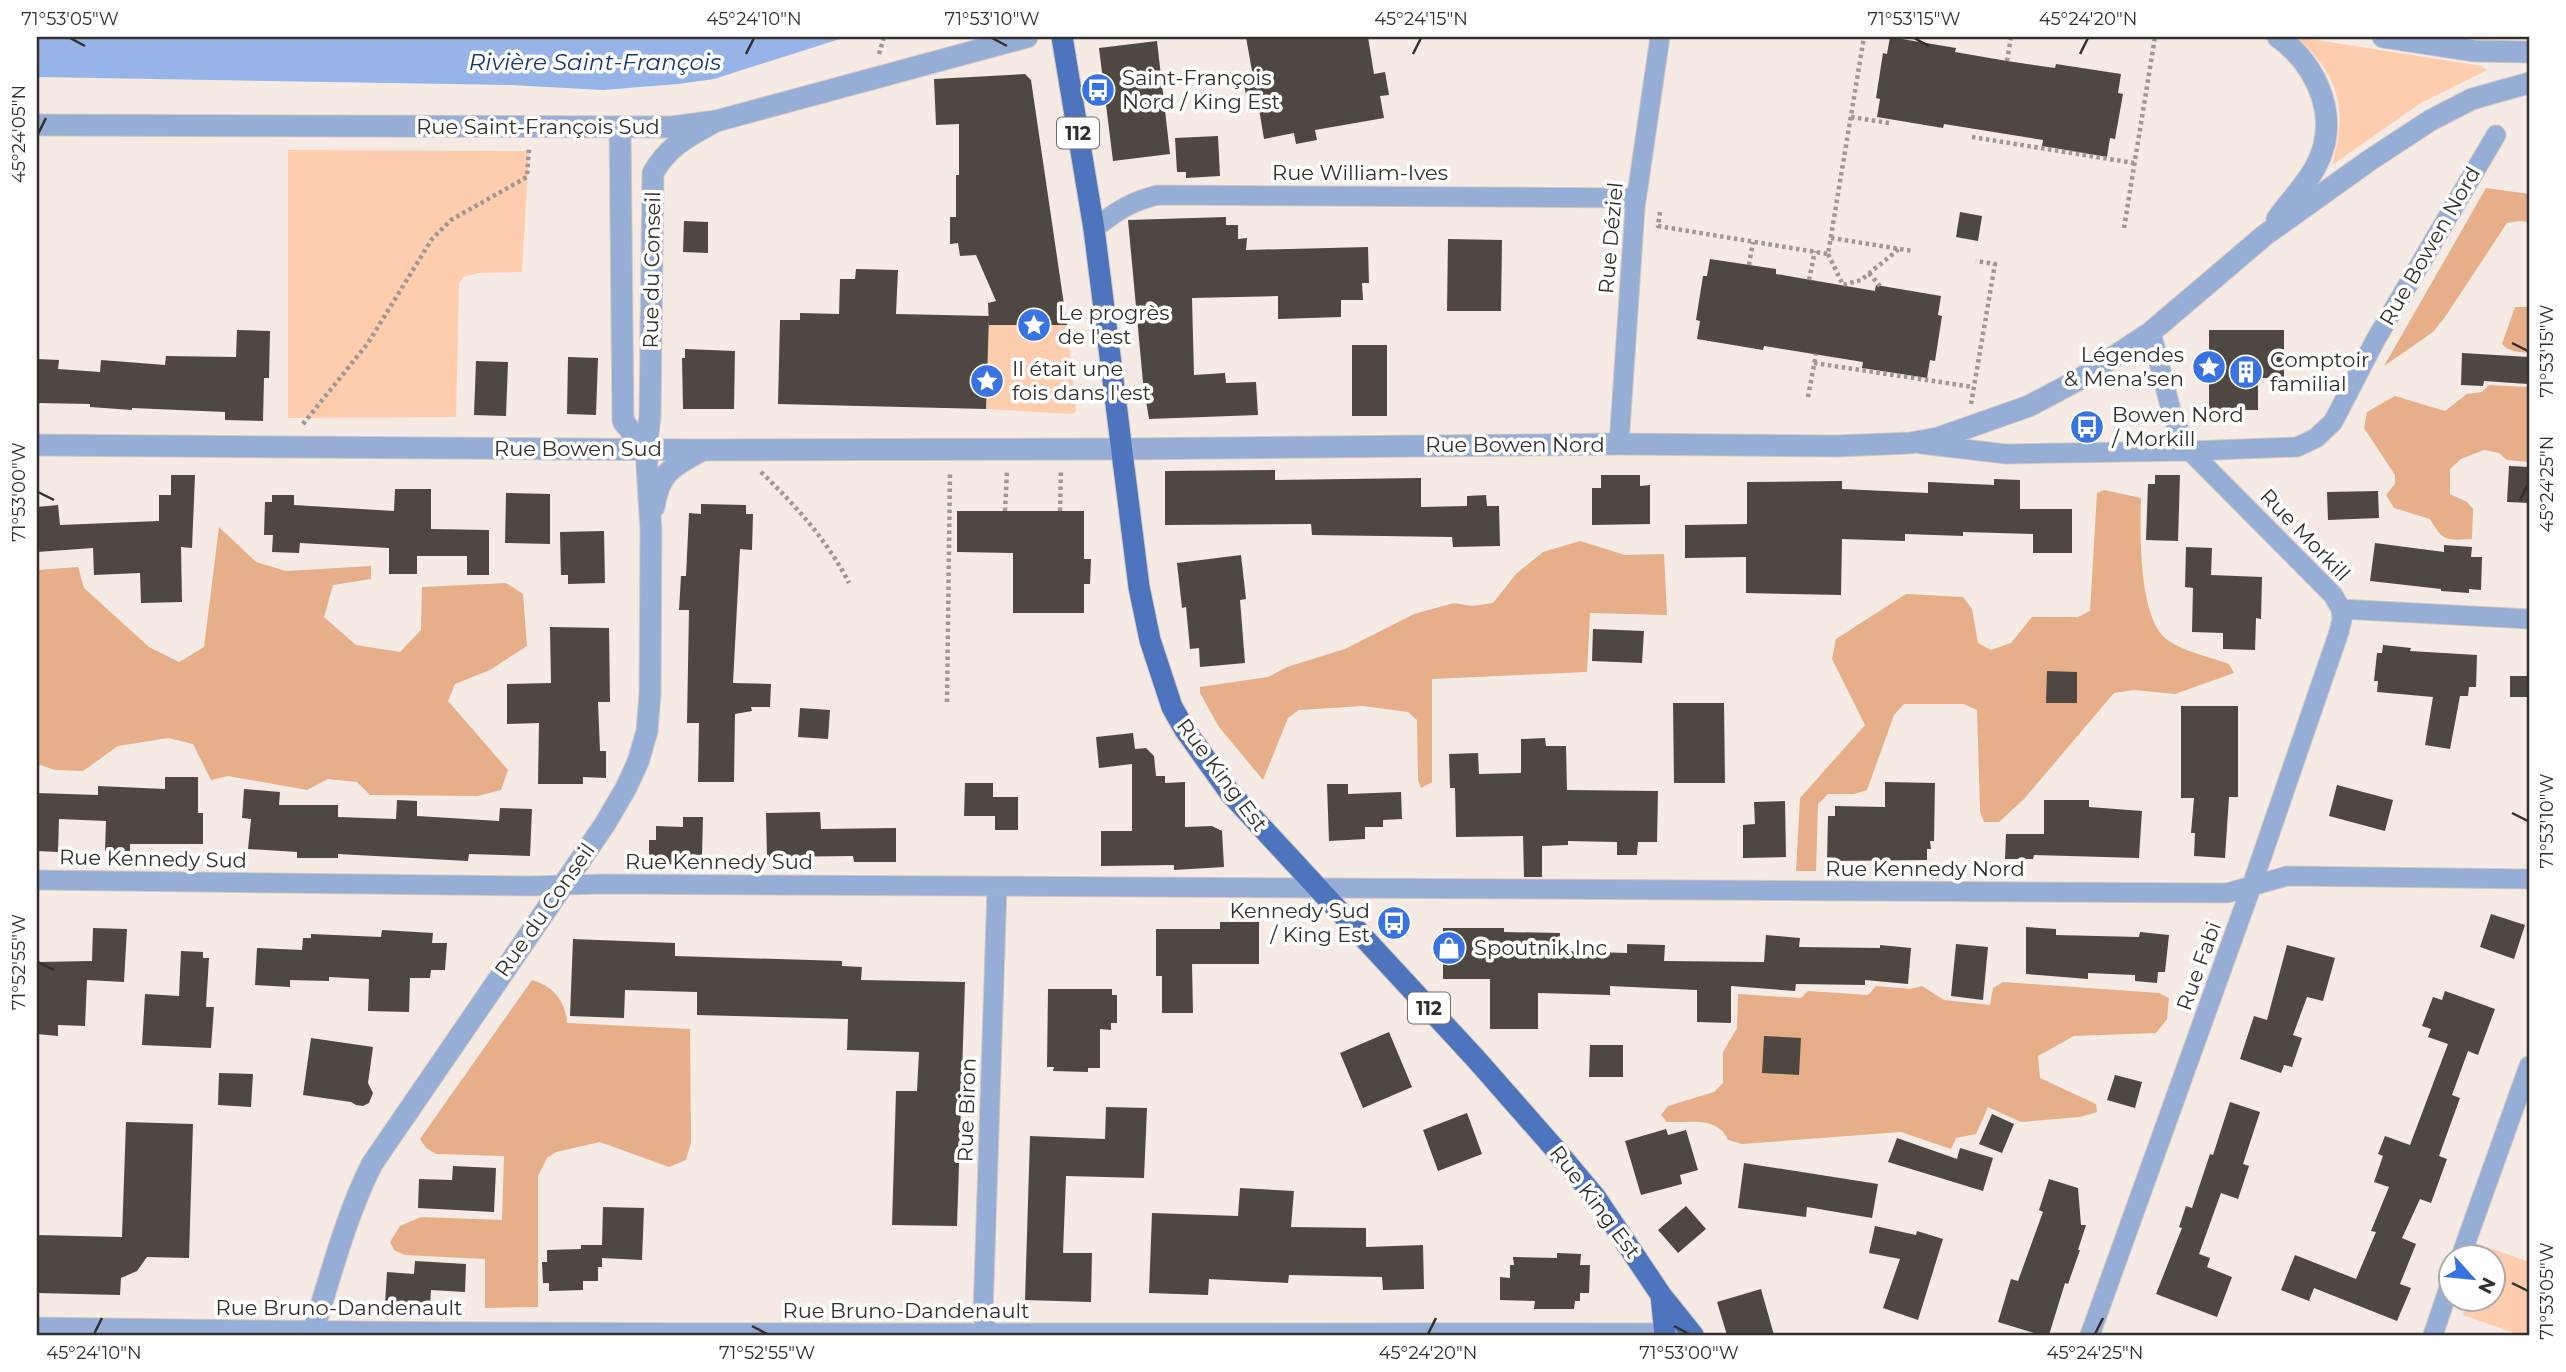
<svg xmlns="http://www.w3.org/2000/svg" width="2566" height="1372" viewBox="0 0 2566 1372" font-family="Montserrat,sans-serif">
  <style>
    .green { fill: #fecdae }
    .forest { fill: #e7af89 }
    .water { fill: #97b4e9 }
    .building { fill: #4f4742 }
    .lines { fill: none; stroke-linecap: round; stroke-linejoin: round }
    .minor-casing { stroke: #d2c8c3; stroke-width: 21 }
    .tertiary-casing { stroke: #d2c8c3; stroke-width: 23 }
    .primary-casing { stroke: #d2c8c3; stroke-width: 23 }
    .path { stroke: #9f9793; stroke-width: 4.5; stroke-dasharray: 3.5 3.5; stroke-linecap: butt }
    .minor { stroke: #96add5; stroke-width: 19 }
    .tertiary { stroke: #96add5; stroke-width: 21 }
    .primary { stroke: #4e74bd; stroke-width: 21 }
    .ticks { fill: none; stroke: #322f2c; stroke-width: 2.5 }
    .labels { text-anchor: middle; stroke-width: 7; stroke-linejoin: round; paint-order: stroke }
    .shield { fill: #fff; stroke: #706d6b; stroke-width: 2 }
    .shield-label { font-size: 19px; font-weight: bold; fill: #322f2c }
    .poi-label { font-size: 21px; fill: #322f2c; stroke: #fff; text-anchor: start }
    .street-label { font-size: 21px; fill: #322f2c; stroke: #fff }
    .water-label { font-size: 23px; font-style: italic; fill: #173674; stroke: #fff }
    .neatline { fill: none; stroke: #322f2c; stroke-width: 2.5 }
    .ticks-label { font-size: 18px; text-anchor: middle; fill: #322f2c }
  </style>
  <rect width="100%" height="100%" fill="#f5eae4"/>
  <path class="green" d="M2297,37L2482,66L2487,70L2421,103L2332,165C2348,108 2340,78 2297,37Z
    M288,150L529,151L522,272L478,273L463,277L459,284L456,417L288,418Z
    M988,325H1067L1076,411L1072,414L986,409Z
    M2487,1247L2529,1262V1335H2520L2463,1315L2469,1299L2492,1298V1256H2484Z"/>
  <path class="forest" d="M2486,188L2529,194V222L2520,221L2507,223L2445,317L2433,332L2384,366Z
    M2515,307H2529V353C2519,352 2509,352 2502,344Z
    M2489,385L2529,387V462L2507,460L2499,453L2484,450L2461,459L2450,469V494L2467,502L2473,509L2472,539C2446,540 2443,542 2430,519L2394,508L2386,495L2395,484V475L2364,428L2367,412L2395,396L2445,411L2467,394L2482,392Z
    M2104,490L2141,498C2140,531 2138,622 2169,641C2185,652 2210,657 2229,664L2234,673L2175,694L2134,690L2114,693L2024,799L1999,822H1984L1980,811L1977,710L1963,704H1904L1894,715L1867,790L1854,794H1828L1818,804L1816,871H1796L1800,798L1865,725L1832,659L1836,639L1906,594L1963,597L1972,609L1978,643L1991,650L2011,643L2032,617H2078L2090,611L2097,493Z
    M219,527L256,562L286,571L371,566V579L333,585L324,617L356,645L400,652L421,630L422,587L506,583L523,594L527,646L490,670L455,684L448,701L508,770L501,790L478,796L370,795L357,782L328,779L307,790L228,776L211,780L193,744L168,738L118,746L83,771L55,770L37,764V570L78,567L84,588L149,647L179,662L204,647Z
    M1580,541L1625,555L1664,554L1667,615L1590,613L1587,672L1432,679V782L1421,788L1418,780L1417,720L1408,712L1363,706L1299,710L1288,718L1263,780L1219,727L1200,693V687L1268,677L1287,667L1345,649L1414,614L1454,603L1472,606L1493,603L1516,574L1543,552Z
    M532,980C553,986 566,1001 567,1023L690,1029L691,1142L686,1160L669,1167L600,1142L556,1152L547,1158L538,1176V1307L485,1308V1259L405,1255L394,1250L390,1242L400,1226L421,1217L502,1220L504,1156L436,1154L426,1148L420,1139Z
    M2003,982L2159,993L2169,998L2167,1019L2156,1033L2074,1036L2038,1056L2040,1078L2096,1104L2097,1112L2080,1117L2021,1122L1988,1107L1976,1134L1956,1138L1951,1149L1901,1132L1742,1144L1728,1140C1718,1116 1690,1123 1667,1122L1661,1115L1668,1106L1714,1092L1723,1083V1052L1737,1028L1738,994L1801,998L1808,991L1868,995L1876,986L1910,989L1922,986L1944,1000L1990,1005L1993,988Z"/>
  <path class="water" d="M37,37H846L714,79L678,84L603,90L511,85L37,77Z"/>
  <path class="building" d="M1246,37H1368L1374,74L1385,72L1389,95L1380,96L1384,118L1315,130L1317,140L1296,144L1294,133L1264,139L1258,103L1248,105L1243,79L1253,77Z
    M1890,37L1956,48L1955,52L2007,61L2055,68L2056,64L2121,74L2118,93L2123,94L2115,139L2110,138L2107,157L2042,146L2043,140L1944,124L1943,128L1877,117L1880,99L1876,98L1883,53L1887,54Z
    M1157,41L1170,154L1113,161L1099,48Z
    M1025,74L1031,80L1067,325H989L988,303L996,301L976,255L960,256L958,243L950,244V217H956V175H959V124L936,125L934,79Z
    M1218,136L1220,176L1186,178V172H1177L1175,138Z
    M1960,212L1982,216L1978,241L1956,237Z
    M1226,217V225H1238V239L1247,238L1246,250L1368,247L1369,283H1362L1363,300H1341V317L1278,319V296L1192,298L1194,375L1225,373L1226,383L1256,382L1258,415L1149,419L1143,382L1128,220Z
    M684,221L708,222V253L683,252Z
    M1448,239L1502,240L1501,311H1447Z
    M1710,259L1776,269V274L1875,291L1876,285L1941,296L1938,315L1942,316L1935,361L1930,360L1927,378L1862,368L1863,362L1764,346L1763,350L1697,339L1700,321L1696,320L1703,276H1707Z
    M856,269L898,270L896,314L989,316L986,409L778,404L780,320H800V313L839,314L840,279H855Z
    M237,330L270,331L269,378H264L263,421L225,420V412L132,408V410L90,407V404L37,403V359L59,360L58,369L100,372L101,360L165,365L166,356L236,357Z
    M2209,330H2284V378H2258V410H2209Z
    M1352,345H1387V416H1352Z
    M685,349L735,351L734,409H683L682,358H685Z
    M2462,353L2529,357L2528,384L2484,381L2483,386L2461,385Z
    M568,357L598,358L596,415L567,414Z
    M476,361L508,362L506,416L474,415Z
    M2509,466L2529,467V503L2507,502Z
    M1275,470V480L1421,478V507L1467,506V496L1486,495L1487,506H1499L1500,546L1453,547L1452,537L1312,535L1311,524L1165,525V471Z
    M171,475H195L192,548L181,547L182,602L141,603L140,573L94,575L93,548L37,552V507L58,505L60,525L159,521V495H171Z
    M1601,475H1640V486L1650,485V524L1592,525V488H1601Z
    M2155,475H2180L2178,541L2146,540L2148,484H2155Z
    M1994,479L2020,480V509H2072V553H2033V534L1963,532V536L1905,534V541L1842,539L1841,595L1746,593V557L1685,558V525L1747,524V482L1842,481V489L1928,493V482L1994,485Z
    M395,489H431V529L489,530V575H467V556H417V574H389V548L300,543L299,553L272,552L273,535H264L265,502H272V495H294V505L394,511Z
    M2378,491L2379,518L2328,520L2327,492Z
    M506,493L550,494V544L505,543Z
    M701,504L746,505V514H753L752,550L740,549L733,683L771,684L770,707H751L752,711L735,714L734,782H698L699,723H687L689,610H679L681,576H686L689,513L701,514Z
    M957,511H1084V559H1091L1090,584H1084V613H1013V553L957,552Z
    M604,531L605,583L568,584V575H561L560,532Z
    M2375,543L2444,552V545L2472,547L2471,557H2482L2481,590L2469,589V593L2441,591V589L2370,581Z
    M2186,547L2212,548L2211,575L2262,577L2261,619L2256,618L2255,650L2223,649V633L2192,632L2193,588L2185,587Z
    M1241,555L1246,599L1240,600L1245,663L1200,667L1199,648L1190,649L1186,607L1182,608L1177,563Z
    M550,627L609,628L610,702H598L600,751H606V778L583,777V784H538L539,723L507,724V684L551,683Z
    M1593,629L1644,631L1642,663L1592,661Z
    M2383,645L2411,648L2410,651L2477,655L2476,687H2469L2468,696H2460L2450,749L2425,745L2433,697L2377,692L2378,681H2374L2377,653H2382Z
    M2047,671L2077,672V703H2046Z
    M2510,676H2529V697H2510Z
    M1673,703H1724L1725,783H1674Z
    M2181,706H2238V797H2229L2225,858L2194,856L2195,833H2191L2194,798H2181Z
    M800,708L830,710L828,739L798,737Z
    M1133,733L1135,749L1146,748L1154,756L1156,776H1165V783L1185,782V827L1212,826L1222,831L1224,867L1174,870V865L1101,866V831H1132V764L1099,768L1096,737Z
    M1545,738L1546,746H1566L1567,790L1658,791L1657,842H1638L1637,855H1617V842L1568,841V845L1542,846V877H1524L1523,836L1456,837L1455,788H1450L1449,754L1478,753L1479,774L1521,773V739Z
    M165,777H198V813H203V844H130V852L105,851L106,821L59,819L58,852L37,851V793L98,795V786L165,789Z
    M1885,782L1935,783L1934,841H1930L1931,849H1927V860L1827,861L1828,816H1835V806L1885,807Z
    M965,783H993V797H1018V830H995V816H964Z
    M1327,784H1348V794L1401,792L1402,819L1383,820V827H1365V839L1329,841Z
    M2337,785L2393,800L2385,831L2329,816Z
    M244,789L280,792L279,805H338V817L396,819L397,800L417,801V816L499,821L500,808L532,809L530,856L469,854L468,861L338,854V858H297V852L248,849L251,819L242,818Z
    M2044,800H2089V807L2142,811L2139,858L2034,855L2033,859H2005L2006,834H2044Z
    M1785,801L1786,857L1743,858V825L1755,824L1754,802Z
    M820,812L821,829L896,828V862H854L853,856L767,857L766,813Z
    M683,817H703L702,855L682,854V865L649,863V840H656V826L683,827Z
    M2491,914L2525,925L2514,959L2480,947Z
    M1220,922H1259V964H1192L1193,1013H1162V976H1156V929H1220Z
    M2026,927L2056,929V935L2139,937L2140,932L2169,935L2165,972H2158L2157,983L2135,981V975L2088,973V979L2026,974Z
    M93,928L127,929L124,982L87,980L85,1026L58,1025V1036L37,1034V962L92,961Z
    M1443,928H1504V932L1560,933L1559,951L1627,953V944L1665,945L1664,961L1764,962L1766,935L1800,938L1799,947L1880,948V945L1911,948L1908,984L1865,980V985L1796,984L1795,991L1731,986V1023L1697,1022V990L1610,986V995L1538,993V1029H1490V979H1443Z
    M382,930L433,933L432,943H447L445,970H431L430,978H410L409,1012L368,1011L369,979L329,977V981L290,980V987L255,985L257,948L302,950L303,938H311V934L381,937Z
    M573,939L675,943V956L842,961V966L862,967L861,980L965,982L957,1226L892,1225L896,1091H917L919,1052L847,1050L848,1019L697,1015V992L625,990L624,1018L570,1016Z
    M1956,944L1988,947L1983,1000L1951,996Z
    M2287,945L2335,958L2323,1001L2307,997L2293,1035L2302,1038L2292,1067L2284,1065L2281,1073L2240,1059L2254,1016L2267,1020Z
    M181,951L203,952V958H209L206,1007H214L211,1048L142,1045L145,994L179,996Z
    M1048,989H1112V995H1117V1023H1111V1030L1100,1029V1068H1088V1072L1053,1071L1054,1067H1047Z
    M2445,991L2495,1009L2478,1055L2468,1051L2452,1095L2460,1098L2439,1156L2447,1159L2431,1203L2420,1199L2402,1238L2416,1244L2400,1284L2411,1288L2397,1321L2314,1288L2309,1301L2281,1290L2295,1255L2356,1279L2376,1232L2371,1231L2389,1187L2374,1182L2383,1156L2378,1154L2385,1136L2410,1145L2448,1044L2428,1037L2431,1029L2422,1026L2433,997L2442,1000Z
    M1389,1032L1412,1087L1363,1108L1340,1053Z
    M1764,1036L1801,1038L1799,1075L1762,1073Z
    M311,1038L373,1047L368,1083L373,1093L369,1103L363,1106L356,1105L351,1102L303,1095Z
    M1590,1045H1623V1077H1589Z
    M219,1073L253,1074L251,1107L218,1105Z
    M2115,1075L2142,1082L2135,1108L2107,1100Z
    M2230,1102L2260,1112L2243,1164L2249,1166L2238,1199L2221,1193L2199,1254L2210,1258L2207,1267L2232,1277L2217,1317L2156,1294L2182,1228L2179,1227L2186,1206L2192,1208L2210,1154L2213,1155Z
    M1106,1107L1147,1108L1144,1178L1066,1176L1063,1253H1092L1091,1302L1025,1300L1030,1136L1105,1139Z
    M1467,1113L1482,1154L1438,1171L1423,1130Z
    M1992,1114L2014,1124L2002,1153L1979,1144Z
    M126,1122L193,1124L189,1258L147,1257L137,1271L121,1278L120,1295L37,1293V1235L122,1237Z
    M1666,1129L1668,1135L1686,1130L1698,1170L1680,1175L1682,1184L1641,1195L1625,1141Z
    M1897,1138L1957,1159L1960,1148L1993,1158L1983,1191L1888,1162Z
    M1744,1163L1878,1184L1872,1218L1807,1207L1806,1217L1738,1208Z
    M453,1166L496,1168L494,1212L418,1208L419,1179L452,1180Z
    M2049,1179L2078,1188L2081,1225H2086L2078,1250H2080L2068,1284L2065,1283L2049,1335H2041L1998,1322L2011,1279L2018,1281L2043,1212L2039,1210Z
    M1240,1188L1294,1191L1291,1227L1366,1228V1247L1423,1245L1424,1289L1383,1290L1382,1277L1289,1275L1288,1283L1209,1279L1208,1295L1149,1293L1152,1213L1238,1216Z
    M1686,1206L1706,1229L1678,1253L1658,1230Z
    M603,1207L644,1208L642,1260L602,1258V1267H598V1281H583V1290L549,1291V1283H543L542,1262H547V1250L581,1249V1245H602Z
    M1875,1226L1916,1235L1917,1231L1943,1239L1918,1320L1883,1308L1900,1259L1869,1253Z
    M1557,1253L1581,1254L1580,1265H1590L1589,1293H1580V1301H1575L1574,1309H1534L1535,1301L1500,1300V1277L1510,1278V1265H1514L1513,1257L1557,1258Z
    M415,1261L466,1264L465,1292L431,1290L430,1306L385,1304L387,1272L414,1274Z
    M1761,1289L1774,1335H1727L1717,1302Z"/>
  <g class="lines">
    <g class="minor-casing">
      <path id="minor" d="M1094,229C1115,212 1131,201 1158,195L1636,198
        M2151,332L2173,418L2190,451L2333,595L2341,609L2529,619
        M1619,444L1635,208L1660,37
        M1921,444L2006,454L2190,451L2297,447L2316,438L2333,422L2376,339L2496,135
        M37,880L530,886L602,884L2227,893L2287,876L2529,879
        M2461,1256L2529,1066
        M37,1327C585,1336 1133,1332 1681,1333
        M987,1335L983,1314L997,887
        M2090,1335L2252,885L2339,632L2342,619L2341,609
        M2433,1335L2450,1285"/>
    </g>
    <g class="tertiary-casing">
      <path id="tertiary" d="M2383,37L2474,51L2529,52
        M37,125L672,127L716,121L1027,37
        M620,128L623,421L646,450
        M2277,219C2289,202 2306,185 2316,166C2341,119 2318,66 2278,37
        M37,445L702,450L1120,449L1619,444L1836,446L1910,443L1938,438L2029,406L2080,379L2151,332L2265,235L2370,160L2431,120L2472,99L2529,83
        M654,507C659,474 671,467 699,452
        M312,1335C330,1278 345,1218 372,1164L605,824L626,788L638,762L647,731L650,694L651,530L646,450L650,416L653,173C670,144 688,137 716,121"/>
    </g>
    <g class="primary-casing">
      <path id="primary" d="M1062,37L1094,229L1139,587L1150,640L1172,707L1185,730L1230,793L1476,1059L1555,1149L1596,1198L1661,1295L1693,1335
        M1661,1295L1665,1335"/>
    </g>
    <path class="path" d="M879,54L884,37
      M2007,61L2011,37
      M1851,117L1889,123
      M1972,137L2134,163
      M1660,212L1658,226L1828,254L1864,37
      M2124,228L2155,37
      M1831,238L1913,251
      M1828,254L1843,285L1861,280L1899,249
      M1749,265L1753,242
      M1869,273L1880,286
      M1809,280L1815,251
      M1814,363L1973,387
      M1808,397L1816,354
      M1971,404L1995,264L1976,261
      M303,424L368,343L432,239L451,220L527,177L529,148
      M761,472C796,506 827,540 849,583
      M1005,511L1007,471
      M1060,511L1061,471
      M947,702L950,471"/>
    <use href="#minor" class="minor"/>
    <use href="#tertiary" class="tertiary"/>
    <use href="#primary" class="primary"/>
  </g>
  <path class="ticks" d="M70,38L85,46M992,38L1007,46M1914,38L1929,46M746,54L754,38M1413,54L1421,38M2080,54L2088,38M38,134L46,118M2512,343L2528,351M38,492L54,500M2520,500L2528,484M2512,813L2528,821M38,962L54,970M2512,1283L2528,1291M752,1326L767,1334M1674,1326L1689,1334M94,1334L102,1318M1428,1334L1436,1318M2095,1334L2103,1318"/>
  <defs>
    <g id="bus-disc" transform="scale(1.75)"><circle r="9.5" fill="#3972e1" stroke="#fff"/><path d="M-5-6H5V4H4V6H2V4H-2V6H-4V4H-5ZM-3.5-4V0h7V-4ZM-3.5 1.2v1.5H-2V1.2ZM2 1.2v1.5H3.5V1.2Z" fill="#fff"/></g>
    <g id="sight-disc" transform="scale(1.75)"><circle r="9.5" fill="#3972e1" stroke="#fff"/><path d="M0-6L1.8-2.2L6-1.7L2.9 1.2L3.7 5.4L0 3.3L-3.7 5.4L-2.9 1.2L-6-1.7L-1.8-2.2Z" fill="#fff"/></g>
    <g id="building-disc" transform="scale(1.75)"><circle r="9.5" fill="#3972e1" stroke="#fff"/><path d="M-4-6H4V6H1V3H-1V6H-4ZM-2.5-4.3h1.7v1.8h-1.7ZM.8-4.3h1.7v1.8H.8ZM-2.5-1h1.7V.8h-1.7ZM.8-1h1.7V.8H.8Z" fill="#fff"/></g>
    <g id="shop-disc" transform="scale(1.75)"><circle r="9.5" fill="#3972e1" stroke="#fff"/><path d="M-5-2.5h2.3a2.7 3.5 0 0 1 5.4 0H5L5.5 6h-11ZM-1.5-2.5h3a1.5 2.3 0 0 0-3 0Z" fill="#fff"/></g>
  </defs>
  <g fill-rule="evenodd">
    <use href="#bus-disc" x="1098" y="90"/>
    <use href="#sight-disc" x="1034" y="325"/>
    <use href="#sight-disc" x="2209" y="367"/>
    <use href="#building-disc" x="2246" y="372"/>
    <use href="#sight-disc" x="987" y="381"/>
    <use href="#bus-disc" x="2087" y="427"/>
    <use href="#bus-disc" x="1394" y="923"/>
    <use href="#shop-disc" x="1449" y="948"/>
  </g>
  <g class="labels">
    <g class="shield">
      <rect x="1057" y="117.5" width="42" height="31" rx="5"/>
      <rect x="1408" y="992.5" width="42" height="31" rx="5"/>
    </g>
    <g class="shield-label">
      <text x="1078" y="140">112</text>
      <text x="1429" y="1015">112</text>
    </g>
    <g class="poi-label">
      <text x="1122" y="85">Saint-François<tspan x="1122" dy="24">Nord / King Est</tspan></text>
      <text x="1058" y="320">Le progrès<tspan x="1058" dy="24">de l'est</tspan></text>
      <text x="2184" y="362" text-anchor="end">Légendes<tspan x="2184" dy="24">&amp; Mena’sen</tspan></text>
      <text x="2270" y="367">Comptoir<tspan x="2270" dy="24">familial</tspan></text>
      <text x="1012" y="376">Il était une<tspan x="1012" dy="24">fois dans l'est</tspan></text>
      <text x="2112" y="422">Bowen Nord<tspan x="2112" dy="24">/ Morkill</tspan></text>
      <text x="1370" y="918" text-anchor="end">Kennedy Sud<tspan x="1370" dy="24">/ King Est</tspan></text>
      <text x="1474" y="955">Spoutnik Inc</text>
    </g>
    <g class="street-label">
      <text x="538" y="134">Rue Saint-François Sud</text>
      <text x="1360" y="180">Rue William-Ives</text>
      <text transform="translate(1611 238) rotate(-85)" y="7">Rue Déziel</text>
      <text transform="translate(2430 246) rotate(-60)" y="7">Rue Bowen Nord</text>
      <text transform="translate(652 270) rotate(-89)" y="7">Rue du Conseil</text>
      <text x="1515" y="452">Rue Bowen Nord</text>
      <text x="578" y="456">Rue Bowen Sud</text>
      <text transform="translate(2305 535) rotate(46)" y="7">Rue Morkill</text>
      <text transform="translate(1222 775) rotate(53)" y="7">Rue King Est</text>
      <text transform="translate(153 859) rotate(1)" y="7">Rue Kennedy Sud</text>
      <text x="719" y="869">Rue Kennedy Sud</text>
      <text x="1925" y="876">Rue Kennedy Nord</text>
      <text transform="translate(545 910) rotate(-55)" y="7">Rue du Conseil</text>
      <text transform="translate(2199 966) rotate(-70)" y="7">Rue Fabi</text>
      <text transform="translate(967 1110) rotate(-88)" y="7">Rue Biron</text>
      <text transform="translate(1595 1202) rotate(53)" y="7">Rue King Est</text>
      <text x="339" y="1315">Rue Bruno-Dandenault</text>
      <text x="906" y="1318">Rue Bruno-Dandenault</text>
    </g>
    <g class="water-label">
      <text x="595" y="70">Rivière Saint-François</text>
    </g>
  </g>
  <rect width="2566" height="1372" fill="none" stroke="#ffffff" stroke-width="77"/>
  <g transform="translate(2472 1278) rotate(117)"><circle r="33" fill="#ffffff" stroke="#adacab" stroke-width="2"/>
  <path d="M0-5L12 26L0 18L-12 26Z" fill="#3972e1"/>
  <text y="-10" font-size="19" font-weight="bold" text-anchor="middle" fill="#322f2c">N</text>
  </g>
  <rect x="38" y="38" width="2490" height="1296" class="neatline"/>
  <g class="ticks-label">
    <text x="70" y="25">71°53'05"W</text>
    <text x="754" y="25">45°24'10"N</text>
    <text x="992" y="25">71°53'10"W</text>
    <text x="1421" y="25">45°24'15"N</text>
    <text x="1914" y="25">71°53'15"W</text>
    <text x="2088" y="25">45°24'20"N</text>
    <text transform="translate(19 134) rotate(-90)" y="6">45°24'05"N</text>
    <text transform="translate(2547 351) rotate(-90)" y="6">71°53'15"W</text>
    <text transform="translate(2547 484) rotate(-90)" y="6">45°24'25"N</text>
    <text transform="translate(19 492) rotate(-90)" y="6">71°53'00"W</text>
    <text transform="translate(2547 821) rotate(-90)" y="6">71°53'10"W</text>
    <text transform="translate(19 962) rotate(-90)" y="6">71°52'55"W</text>
    <text transform="translate(2547 1291) rotate(-90)" y="6">71°53'05"W</text>
    <text x="94" y="1359">45°24'10"N</text>
    <text x="767" y="1359">71°52'55"W</text>
    <text x="1428" y="1359">45°24'20"N</text>
    <text x="1689" y="1359">71°53'00"W</text>
    <text x="2095" y="1359">45°24'25"N</text>
  </g>
</svg>
